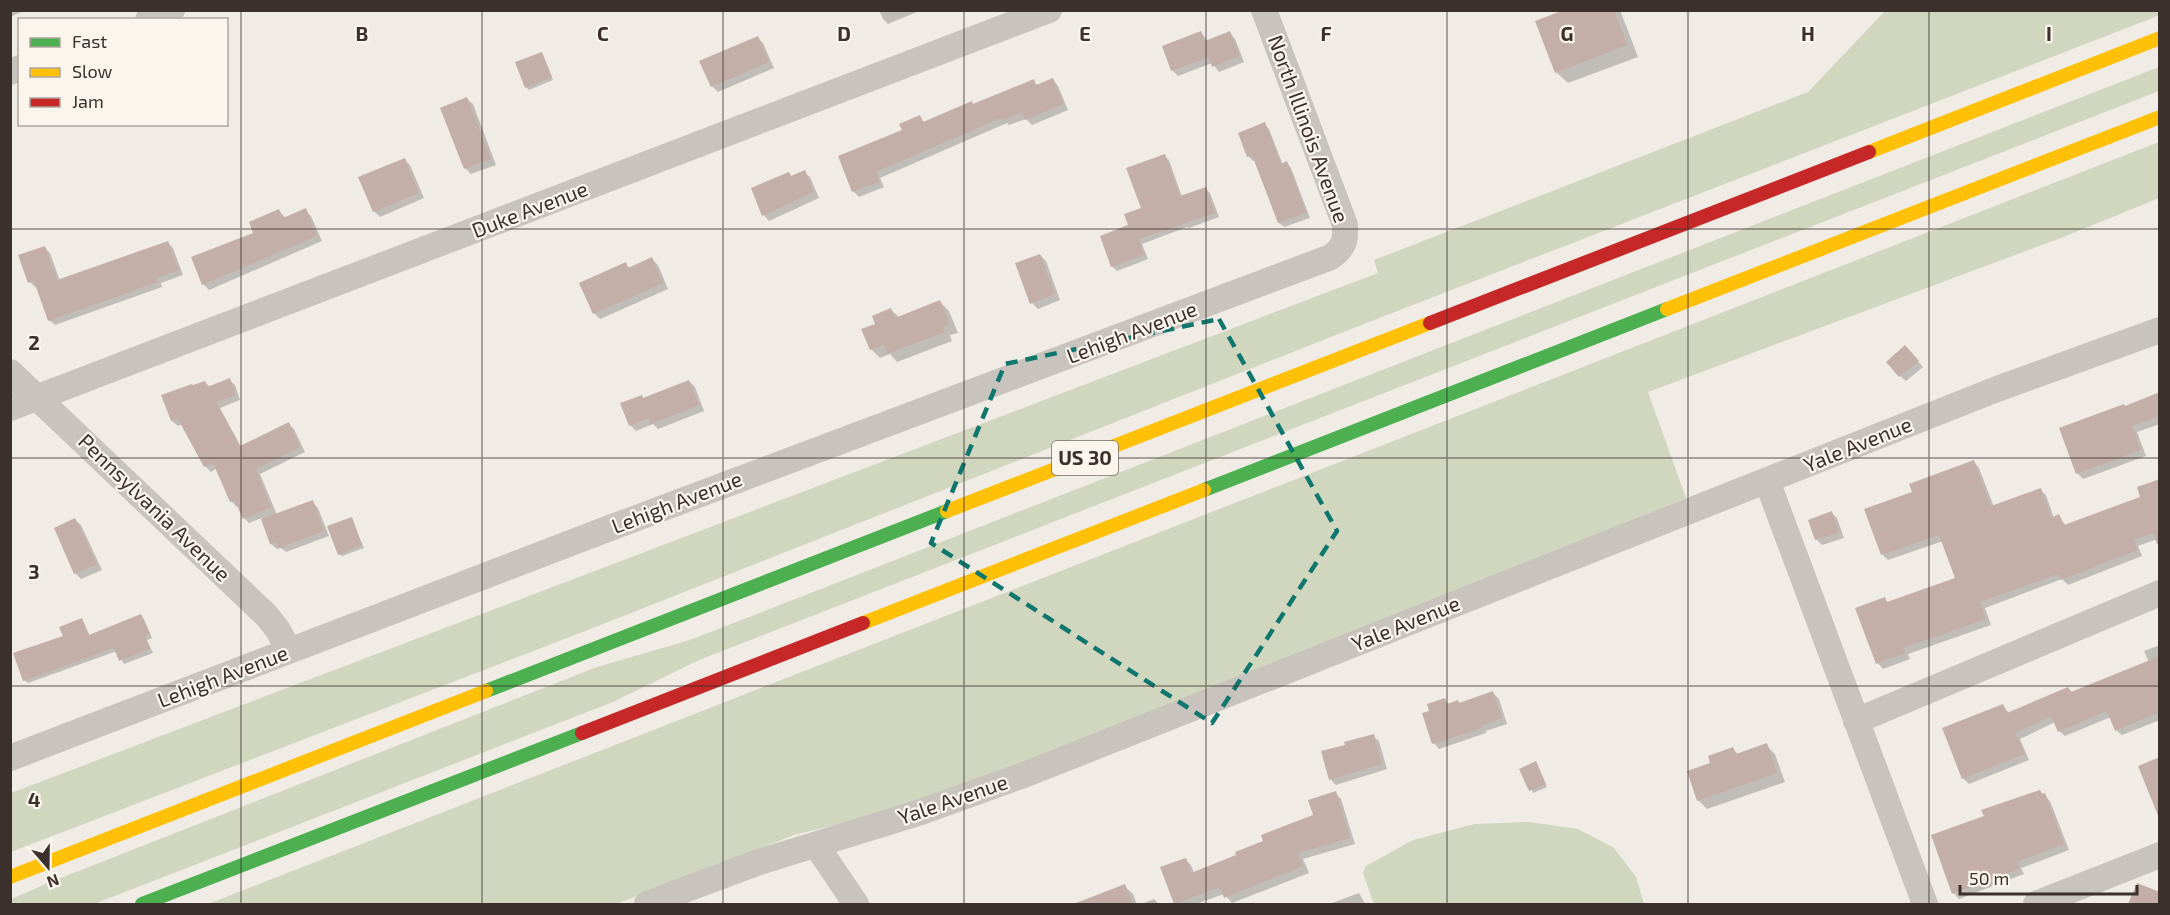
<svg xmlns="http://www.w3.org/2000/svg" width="2170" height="915" viewBox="0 0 2170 915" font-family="'Exo 2',sans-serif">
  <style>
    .green { fill: #d1d6bf }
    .shadow { fill: #0003 }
    .building { fill: #c3afa7 }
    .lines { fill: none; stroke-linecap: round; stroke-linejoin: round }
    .street { stroke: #c9c3be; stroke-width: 26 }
    .fast { stroke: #4caf50; stroke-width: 14 }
    .slow { stroke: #ffc107; stroke-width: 14 }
    .jam { stroke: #c62828; stroke-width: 14 }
    .marked { fill: none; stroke: #0f766e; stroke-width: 4.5; stroke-dasharray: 12 8; stroke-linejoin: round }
    .grid { fill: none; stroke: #3b302b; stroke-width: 1.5; stroke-opacity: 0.55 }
    .labels { text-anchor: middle; stroke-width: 4.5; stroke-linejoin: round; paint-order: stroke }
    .shield { fill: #fbf5ee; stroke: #756b66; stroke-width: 1.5 }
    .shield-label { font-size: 20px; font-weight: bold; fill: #3b302b }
    .street-label { font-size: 21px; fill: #3b302b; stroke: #fbf5ee }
    .grid-label { font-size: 20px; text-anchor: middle; font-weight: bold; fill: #3b302b; stroke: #fbf5ee; stroke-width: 4.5; stroke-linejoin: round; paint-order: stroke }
  </style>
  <rect width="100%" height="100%" fill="#f0ebe5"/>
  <path class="green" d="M1885,11L2159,10L2160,15L1369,322L593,628L11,852V793L1378,273L1374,260L1808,92Z
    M2159,67V91L699,660L613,702L94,904H11V899L48,883L597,667L690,640Z
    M2159,142V198L2066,236L1648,392L1686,498L1471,587L1082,740L884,813L794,835L616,904H208Z
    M1529,822L1578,829L1614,848L1636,877L1644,904H1374L1363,873L1366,866L1413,840L1475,824Z"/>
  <path class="shadow" d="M10,10H26L10,17Z
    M879,10H922L888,24L883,19Z
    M1569,10H1620L1638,57L1568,83L1556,72Z
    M1201,33L1208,41L1230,33L1235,39L1244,62L1219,72L1212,63L1178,76L1172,70Z
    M758,38L763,43L774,68L718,92L712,86Z
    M541,53L553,80L529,90L526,87Z
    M1053,80L1058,86L1068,110L1032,125L1026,119L1009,125L1007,123L880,178L884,187L859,197L853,191L904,130L919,117L925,123L1033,81L1038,86Z
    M467,99L473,104L496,165L471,174L466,169L442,108Z
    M1264,124L1269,129L1283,165L1287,163L1291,168L1310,218L1284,227L1279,223L1256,159L1253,161L1248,156Z
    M1164,156L1169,160L1182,197L1206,189L1210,193L1219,217L1189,228L1187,227L1142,244L1148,259L1117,271L1112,266L1130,226L1143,209Z
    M404,160L410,165L424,198L380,217L374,211Z
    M804,172L810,177L819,198L769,221L764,215L789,173L792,177Z
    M305,210L311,216L322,241L209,290L203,284L279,211L286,218Z
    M168,243L173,248L183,275L161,283L162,287L55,325L49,320L37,286L35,287L30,282L45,248L50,253L60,281Z
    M1040,255L1046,261L1060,300L1038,309L1032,303Z
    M652,259L658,265L668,289L600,319L594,313L625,264L630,268Z
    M940,302L949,311L958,333L950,335L952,341L897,362L890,354L880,358L871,349L877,325L891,310L900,318Z
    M1911,353L1923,367L1906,381L1900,376Z
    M229,380L235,385L240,400L220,408L241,447L288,424L294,429L305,452L260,474L277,515L312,502L318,508L329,536L286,552L281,548L277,549L271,544L262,518L249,523L244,518L239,506L237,507L232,502L217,468L211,472L205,466L182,424L178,426L172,421L205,382L210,387Z
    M689,381L695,387L704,411L658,429L653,424L636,431L630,425L644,399Z
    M2160,394V424L2137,432L2146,456L2083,479L2077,473Z
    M1974,462L1979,468L1994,507L2040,490L2046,495L2054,518L2059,516L2066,526L2142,498L2160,538L2138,546L2142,556L2068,585L2062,579L1985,608L1991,625L1908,654L1910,659L1883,669L1878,663L1884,599L1889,603L1957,579L1943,541L1888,560L1882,554L1914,493Z
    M1831,513L1837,518L1844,538L1822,545L1816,539Z
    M351,519L364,548L342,556L339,554Z
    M75,520L81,525L102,570L81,579L75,573Z
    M141,616L144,619L152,638L147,640L153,653L124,664L117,651L28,683L24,680L82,620L90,636Z
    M2160,645V720L2122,735L2116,730L2111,717L2065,736L2059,731L2055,722L2020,739L2029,760L1969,784L1963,778L2003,706L2009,713L2068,688L2073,693L2149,662L2144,651Z
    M1493,693L1499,699L1507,724L1486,731V733L1439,749L1434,743L1431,712L1445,700L1450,705L1460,704Z
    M1373,736L1379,741L1387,769L1336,785L1331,780Z
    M1766,745L1775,754L1785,782L1707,809L1698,800L1712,764L1733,749L1739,755Z
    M1536,763L1547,787L1533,793L1521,770Z
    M2040,791L2050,801L2069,850L2021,868L2024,874L1959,899L1954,893L1985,817Z
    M1335,793L1341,799L1355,844L1303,859L1309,873L1232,903L1224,894L1196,904H1176L1162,868L1185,859L1191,865L1194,873L1238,856L1315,816Z
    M1124,886L1133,894L1137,904H1092L1090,899Z
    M1359,893L1365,904H1329Z
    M1154,899L1159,904H1141Z"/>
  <path class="building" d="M1564,10H1614L1627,45L1555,73L1535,21Z
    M1201,31L1205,41L1230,31L1240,56L1212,67L1209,57L1171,71L1162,46Z
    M758,36L769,62L711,87L699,61Z
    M542,52L552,77L525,88L515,62Z
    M1053,78L1064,104L1025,120L1022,113L1002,121L1001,118L876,172L879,182L852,192L838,156L902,130L899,124L920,115L923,122L972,101L973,104L1034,79L1036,85Z
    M467,97L491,159L464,169L440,108Z
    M1265,122L1281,164L1287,161L1306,213L1278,223L1252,155L1247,157L1238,133Z
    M1165,154L1180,196L1206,187L1215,213L1139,239L1144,255L1111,267L1100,236L1128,225L1124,214L1141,208L1126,168Z
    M405,158L419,193L373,212L358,177Z
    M805,170L814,192L762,216L751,188L789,172L791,176Z
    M306,208L317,236L202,285L191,257L253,233L249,222L279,209L283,218Z
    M168,241L179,270L156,278L158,282L48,321L34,281L28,283L18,255L45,246L57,280Z
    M1040,254L1055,294L1030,304L1015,263Z
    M652,257L663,283L593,314L579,283L626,262L628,268Z
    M940,300L950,324L943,327L945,332L887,354L884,345L870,350L861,329L875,324L872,316L891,308L895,318Z
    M1905,345L1919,361L1899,377L1886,362Z
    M230,378L236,395L216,402L240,446L289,422L300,447L256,469L271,507L243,519L235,501L230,502L213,463L204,467L178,419L171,421L161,395L192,384L193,385L205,381L207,387Z
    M689,380L699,405L651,424L649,418L629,426L620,403L642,395L643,398Z
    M2160,392V416L2132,426L2141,450L2076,474L2059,428L2124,404L2125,406Z
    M1974,460L1991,506L2041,488L2051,518L2059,514L2064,525L2140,497L2137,487L2160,479V544H2157L2153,533L2134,540L2137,550L2061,580L2058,574L1980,602L1986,619L1903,648L1905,653L1876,664L1855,608L1885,597L1887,602L1955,578L1939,535L1881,555L1864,509L1912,492L1909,484Z
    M313,500L324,531L279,548L276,542L270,544L261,519Z
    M1832,511L1839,532L1815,540L1808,520Z
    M352,517L362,545L338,555L327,526Z
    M75,518L97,564L74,574L54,528Z
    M141,614L150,634L145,636L150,649L119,661L114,648L23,681L13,653L63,636L59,627L82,618L89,635Z
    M2160,656V712L2115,731L2107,711L2058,732L2051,716L2015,733L2025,754L1962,779L1942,728L2003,704L2007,713L2068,687L2071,692Z
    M1493,691L1502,718L1481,726L1482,728L1432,744L1422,713L1429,711L1427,704L1445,698L1447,704L1458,700L1459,703Z
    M1374,734L1382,764L1329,780L1321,751L1345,745L1344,742Z
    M1767,743L1777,773L1697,801L1687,771L1710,763L1708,756L1733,747L1736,754Z
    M2160,757V818H2159L2138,766Z
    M1536,761L1546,784L1529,791L1519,769Z
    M2040,790L2042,794L2045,793L2064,844L2017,862L2019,869L1952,894L1931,835L1984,816L1981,810Z
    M1336,791L1350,838L1298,853L1303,866L1224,898L1220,887L1174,904L1160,867L1186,858L1191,873L1236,855L1235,852L1263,841L1261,835L1313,815L1308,800Z
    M2137,883L2160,892V904H2128Z
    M1125,884L1133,904H1076V903Z"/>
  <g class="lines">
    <path class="street" d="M148,20L172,10
      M10,72L20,68
      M10,372L266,615L278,630L289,651
      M10,408L1049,10
      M1767,481L1925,904
      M1856,721L2160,593
      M10,758L602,531L1331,257C1344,247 1346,241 1345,225L1264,10
      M816,845L856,904
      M647,904L759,862L921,812L1029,773L1997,389L2160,330
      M2036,904L2160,855"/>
    <path class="fast" d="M1204,490L1667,309
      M486,691L947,511
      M142,904L582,733"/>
    <path class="slow" d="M1869,152L2160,38
      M1667,309L2160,117
      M947,511L1430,323
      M863,623L1204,490
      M10,877L486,691"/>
    <path class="jam" d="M1430,323L1869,152
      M582,733L863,623"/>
  </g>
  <path class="marked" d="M1219,319L1337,531L1212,723L931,543L1005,364Z"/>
  <path class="grid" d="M241,10V904M482,10V904M723,10V904M964,10V904M1206,10V904M1447,10V904M1688,10V904M1929,10V904M10,229H2160M10,458H2160M10,686H2160"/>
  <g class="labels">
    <rect class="shield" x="1052" y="441" width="66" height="34" rx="4.5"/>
    <g class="shield-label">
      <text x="1085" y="465">US 30</text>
    </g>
    <g class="street-label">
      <text transform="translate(1308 129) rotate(70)" y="7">North Illinois Avenue</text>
      <text transform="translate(530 210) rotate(-21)" y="7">Duke Avenue</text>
      <text transform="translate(1132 333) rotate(-21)" y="7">Lehigh Avenue</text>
      <text transform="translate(1858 445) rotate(-22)" y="7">Yale Avenue</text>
      <text transform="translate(677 503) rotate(-21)" y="7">Lehigh Avenue</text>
      <text transform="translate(154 508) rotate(44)" y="7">Pennsylvania Avenue</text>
      <text transform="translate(1406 624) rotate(-22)" y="7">Yale Avenue</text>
      <text transform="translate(223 677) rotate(-21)" y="7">Lehigh Avenue</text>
      <text transform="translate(953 800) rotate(-19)" y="7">Yale Avenue</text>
    </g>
  </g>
  <g class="grid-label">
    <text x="362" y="41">B</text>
    <text x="603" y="41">C</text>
    <text x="844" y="41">D</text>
    <text x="1085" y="41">E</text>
    <text x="1326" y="41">F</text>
    <text x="1567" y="41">G</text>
    <text x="1808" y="41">H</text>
    <text x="2049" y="41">I</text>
    <text x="34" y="350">2</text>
    <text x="34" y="579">3</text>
    <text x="34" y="807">4</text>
  </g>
  <rect width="2170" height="915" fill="none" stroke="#3b302b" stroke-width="24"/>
  <rect x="18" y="18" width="210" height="108" fill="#fbf5ee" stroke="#aea6a0" stroke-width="1.5"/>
  <rect x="30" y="38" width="30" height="9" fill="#4caf50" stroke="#aea6a0" stroke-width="1.5"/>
  <text x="72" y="48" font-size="18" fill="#3b302b">Fast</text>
  <rect x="30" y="68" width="30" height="9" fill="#ffc107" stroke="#aea6a0" stroke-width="1.5"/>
  <text x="72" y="78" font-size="18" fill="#3b302b">Slow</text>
  <rect x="30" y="98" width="30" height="9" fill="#c62828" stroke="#aea6a0" stroke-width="1.5"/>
  <text x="72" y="108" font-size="18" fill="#3b302b">Jam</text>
  <g transform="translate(48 867) rotate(160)" stroke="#fbf5ee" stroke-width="4.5" paint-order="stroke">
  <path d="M0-4.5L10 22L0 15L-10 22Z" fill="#3b302b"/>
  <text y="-9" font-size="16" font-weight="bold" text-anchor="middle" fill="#3b302b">N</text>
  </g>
  <path d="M1960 885v9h177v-9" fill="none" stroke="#3b302b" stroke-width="3"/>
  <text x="1969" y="885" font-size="18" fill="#3b302b" stroke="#fbf5ee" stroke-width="4.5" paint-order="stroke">50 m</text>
</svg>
